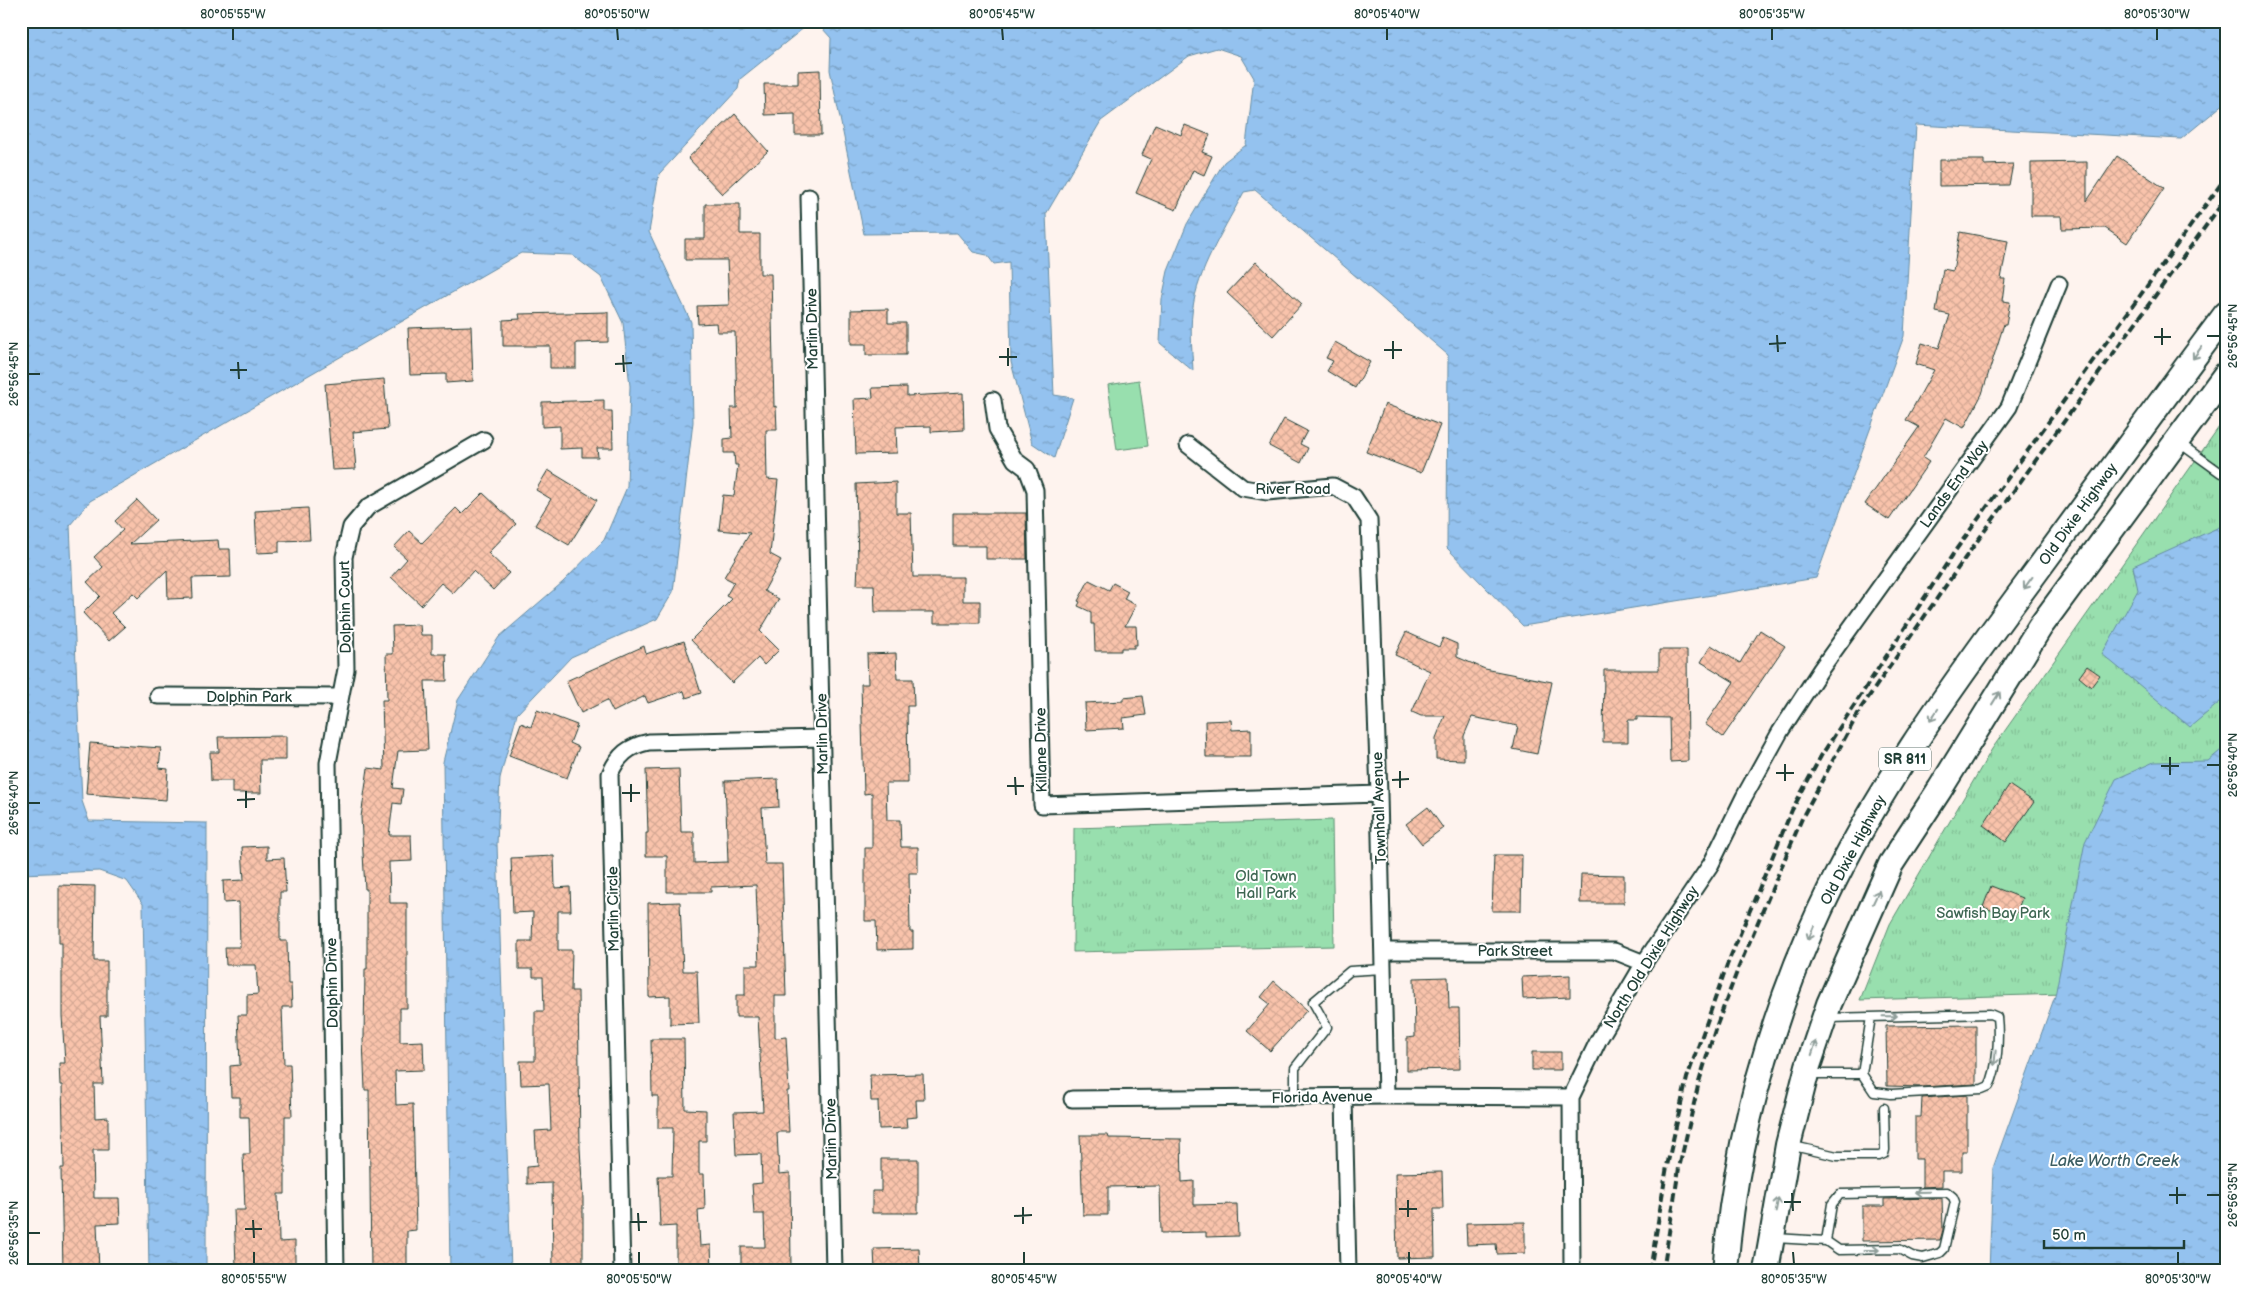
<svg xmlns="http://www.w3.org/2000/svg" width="2247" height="1292" viewBox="0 0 2247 1292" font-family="'Balsamiq Sans',sans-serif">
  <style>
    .park { fill: url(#park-tufts); stroke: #5c8e71 }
    .pitch { fill: #98dfae; stroke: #5c8e71 }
    .water { fill: url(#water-ripples); stroke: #658da4 }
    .building { fill: url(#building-cross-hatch); stroke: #1f3d34 }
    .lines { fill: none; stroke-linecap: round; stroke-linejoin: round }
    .service-casing { stroke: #1f3d34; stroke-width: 11 }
    .minor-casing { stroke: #1f3d34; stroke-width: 19 }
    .primary-casing { stroke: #1f3d34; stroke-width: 28 }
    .service { stroke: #fff; stroke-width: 8 }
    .minor { stroke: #fff; stroke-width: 15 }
    .primary { stroke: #fff; stroke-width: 24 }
    .rail { stroke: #1f3d34; stroke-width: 4; stroke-dasharray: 8 4; stroke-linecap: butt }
    .oneway { stroke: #8f9e9a }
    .ticks { fill: none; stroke: #1f3d34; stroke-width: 2 }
    .labels { text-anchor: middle; stroke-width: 4; stroke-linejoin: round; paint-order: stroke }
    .shield { fill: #fff; stroke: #627771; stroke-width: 1 }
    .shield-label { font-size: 14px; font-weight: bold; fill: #1f3d34 }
    .street-label { font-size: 15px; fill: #1f3d34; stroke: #fff }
    .park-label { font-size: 15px; fill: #3d6652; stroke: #fff }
    .water-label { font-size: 16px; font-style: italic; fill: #3c5e63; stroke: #fff }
    .neatline { fill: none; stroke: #1f3d34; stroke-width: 2 }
    .ticks-label { font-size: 12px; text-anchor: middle; fill: #1f3d34 }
  </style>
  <defs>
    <pattern id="park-tufts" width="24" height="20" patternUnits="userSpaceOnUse" patternTransform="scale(1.25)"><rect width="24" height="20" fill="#98dfae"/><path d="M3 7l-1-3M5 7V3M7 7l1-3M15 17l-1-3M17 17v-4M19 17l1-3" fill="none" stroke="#83c096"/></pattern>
    <pattern id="water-ripples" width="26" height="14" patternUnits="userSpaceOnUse" patternTransform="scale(1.25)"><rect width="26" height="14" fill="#94c2ef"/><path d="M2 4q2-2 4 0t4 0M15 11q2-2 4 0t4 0" fill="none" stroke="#789fc2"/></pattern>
    <pattern id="building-cross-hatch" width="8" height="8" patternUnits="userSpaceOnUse" patternTransform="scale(1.25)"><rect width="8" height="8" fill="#f9c3ab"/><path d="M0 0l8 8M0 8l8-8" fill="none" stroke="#d5a894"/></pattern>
  </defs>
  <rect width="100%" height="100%" fill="#fef3ee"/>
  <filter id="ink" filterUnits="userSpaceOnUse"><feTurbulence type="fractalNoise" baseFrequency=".02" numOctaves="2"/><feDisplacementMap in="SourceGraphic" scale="10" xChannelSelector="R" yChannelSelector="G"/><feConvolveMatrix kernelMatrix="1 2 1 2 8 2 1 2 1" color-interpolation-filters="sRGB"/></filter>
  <g filter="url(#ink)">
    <path class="park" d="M2226,417V526L2133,568L2140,590L2226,693V750L2063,994L1860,1000L1890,924L1992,749Z
      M1332,820L1334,946L1073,952L1074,828Z"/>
    <path class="pitch" d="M1139,380L1148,446L1117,450L1108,385Z"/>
    <path class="water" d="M21,21H2226V102L2181,139L1916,125L1904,336L1816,578L1523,626L1447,548L1448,355L1255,190L1244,192C1227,224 1201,265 1194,301C1189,324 1192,348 1193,371L1160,343L1162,299L1168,271L1187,224L1224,162L1246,145L1254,78L1241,56L1217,48L1189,56L1101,121L1046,214L1054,395L1073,398L1054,458L1032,443L1011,362L1009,262L994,264L987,255L973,252L957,233L864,234L830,70L831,38L822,28L810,23L740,79L738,89L659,174L649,232L691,322L693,422L673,592L657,619L571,657L517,714L500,778L497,844L511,1271H450L443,762L458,700L499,637L563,582L604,540L627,487L630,386L623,323L601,277L572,255L521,253L90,501L70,525L82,801L89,821L207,823L206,1271H149L143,904L127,881L99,871L21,874V808L26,804L22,536L26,531L25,518L21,517Z
      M2226,524V697L2190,727L2102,654L2138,590L2133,566Z
      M2226,746V1271H1989L1993,1168L2055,996L2085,842L2116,779L2154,762L2208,761Z"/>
    <path class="building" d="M820,70L821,135H795V114L765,115L764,84H798V71Z
      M735,114L768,151L722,194L688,158Z
      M1155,124L1181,135L1185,125L1210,135L1202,152L1212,156L1204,175L1193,170L1176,210L1136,193L1151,159L1142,155Z
      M2117,156L2164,188L2127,243L2105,228L2062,229L2061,216H2031V163L2087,162V201Z
      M1939,160H1984V165L2013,164L2009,185L1939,186Z
      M705,204H740V234H760V274H771L774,407L776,406L777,430H766L767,479L778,480L770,554L781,560L764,591L779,599L760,631L779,650L764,665L758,658L732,683L691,640L732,599L726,596L734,582L724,577L750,533L719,530L723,495L734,496L738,465H735L734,453H724V439L732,438L731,408H737L735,332H717L716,323L698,324L697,306L729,305L727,260H685V239H705Z
      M1960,232L2008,241L2001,279H2005L2002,301L2010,302L2006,324H2004L1982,394L1964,428L1946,418L1923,458L1929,462L1889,520L1865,504L1919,427L1906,420L1934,370L1916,364L1922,343L1939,348L1950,315L1936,312L1943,269L1953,271Z
      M1256,262L1302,304L1273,336L1227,293Z
      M888,309V323H906V355H866V344H851V310Z
      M608,312V342L576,343V368H550V346H503V320L520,319L519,314Z
      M471,326L473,381L446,383V374L410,375L408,328Z
      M1335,342L1370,362L1355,388L1327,371L1333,361L1326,358Z
      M384,379L388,429L353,432L356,469L332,470L325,384Z
      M907,387V396L963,393L964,430L931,432V426L896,427L897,453L856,454L854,399L873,398L872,388Z
      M604,400V411H612L613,448H597L598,457H582V448L560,449V426L542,427V402Z
      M1385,404L1440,425L1421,473L1366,452Z
      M1284,419L1307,431L1300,444L1308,448L1301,463L1269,446Z
      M548,470L597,500L569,545L535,525L551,499L536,490Z
      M896,482V513H911L913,577H963V601H980V623H934V612H875L874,585H857L858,562L856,484Z
      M483,493L516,524L488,553L509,573L493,590L473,571L453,593L441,583L421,605L391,577L407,559L394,547L409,531L422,543L456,508L462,514Z
      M137,500L156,520L130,544L218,540L219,549H230L231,577L192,578L193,598L168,599L167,570L138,598L133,593L111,613L125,627L109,641L83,613L100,596L87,582L103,567L94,557L123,530L115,521Z
      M308,508L310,540L279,541V552L257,553L255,511Z
      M953,513H1026L1027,559H986V546H953Z
      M1089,580L1109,590L1113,583L1128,591L1124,599L1136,605L1125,626H1136L1137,645H1134V648H1121V651H1095L1094,624H1091V612L1078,606L1080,602L1078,601Z
      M420,625L421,635H432V654H446L447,681H425L428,750L398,751L393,788L403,789L401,804L393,803L389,835H411L412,861L389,862L390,903H407V1008H400V1042L423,1041L424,1070L395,1071L396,1105L413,1104L416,1230L407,1231V1271H371L369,1090H365L363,1039L364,1038L365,969H367V889H365L361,817L368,768L384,770L382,700H387L386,654H393L392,626Z
      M1760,630L1785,646L1723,737L1705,724L1734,682L1701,662L1711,645L1740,663Z
      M1406,632L1439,647L1443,638L1457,644V657L1485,669L1552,682L1537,754L1513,749L1518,726L1472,717L1464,736V760L1436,759V738L1445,716H1421L1412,712L1430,671L1395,655Z
      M684,641L701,693L686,698L684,691L648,703L645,696L613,712L607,700L581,713L566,681L644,646L646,654Z
      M1659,650H1687L1688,761L1670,762L1669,718L1637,717V720H1628V742H1603L1604,670H1659Z
      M896,653L897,679H913L914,706H907L908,783H886L887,820H900L901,847H918V873H909L910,932H913V949L877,950L876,921H865V848H872V793L864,794L861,684H868L867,654Z
      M2087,666L2100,675L2091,687L2079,677Z
      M1143,696L1146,715L1123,718L1124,728L1086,730L1085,703L1123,701V698Z
      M537,710L577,725L570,743L579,747L567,778L509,756L521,723L531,727Z
      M1231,720L1232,730L1251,729V757H1206L1205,721Z
      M286,736V760H260L261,793H232V781H211L210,752H219L218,737Z
      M90,743L161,748L159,768L168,769L166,800L86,794Z
      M679,769L681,832H694V863L728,862L725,781L778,779L779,807L762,808L765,864H782L786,996H775V1038L786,1037L789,1091H787L789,1132H777L779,1174L790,1173L791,1268L779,1269V1271H741V1247H765L764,1214H754L752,1184L762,1183L761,1154L736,1155L734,1112L763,1111L758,1017H736V995H745V965H759L756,885L711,887V892H667V856H646V833H648L646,770Z
      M2009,785L2034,802L2006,842L1983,825Z
      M1428,807L1443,828L1422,844L1406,824Z
      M267,846V859L284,858L286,892H280V941H287L288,984H291L292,1007H282L284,1064H290L292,1116H285V1194H278L279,1242L295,1241V1264L236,1266L234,1210H245L243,1154H250L249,1117H240V1097H231L230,1066L240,1065L238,1015H247V995L258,994L256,965H226L225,947H240L239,902L224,903L223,881L244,880L242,847Z
      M1494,855H1522L1521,911H1492Z
      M554,856L555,888L570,887L571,911H558V950H572L571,991H578L580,1148L583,1199V1271H553L552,1183L527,1184V1167L537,1166L535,1131L551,1130L549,1084L521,1085L520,1061H535V1011H544L543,977H533V969H519V941H532L533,912L513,913L511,858Z
      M1581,874L1624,875V903H1580Z
      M59,885L95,886L94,961H107V1016H100L103,1084H94L95,1118L108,1117V1150H93L94,1198H119L120,1223L97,1224L99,1271H63L61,1168H64L62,1085H60L59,1063H65L62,1016V943H59Z
      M1991,886L2022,898L2014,919L1983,907Z
      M680,902L683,971H697L699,1023L670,1024V996L649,997L648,903Z
      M1570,975V997L1523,999L1522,977Z
      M1448,977L1449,1008H1459L1460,1069L1407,1070V1038L1415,1037L1414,978Z
      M1274,981L1307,1010L1270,1051L1247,1031L1270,1004L1261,997Z
      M1976,1025V1084L1922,1087L1887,1086L1886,1026Z
      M651,1039H684L685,1109L706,1110V1141H699V1174H704L705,1209L698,1210L700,1246L711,1245L712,1271H676V1226L660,1227L658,1176H672L673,1128H658V1096H652Z
      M1532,1052H1561V1070H1532Z
      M923,1074L924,1100H916L917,1117L906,1118L907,1128L879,1129L878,1101H871L870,1075Z
      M1967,1095V1152H1962V1171H1942V1186L1922,1187V1159H1915V1117H1921L1922,1098Z
      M1080,1135H1108L1109,1138L1181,1139L1182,1182L1194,1181V1205L1237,1204L1238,1236L1206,1237V1232L1161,1233L1160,1186L1108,1187V1215H1083Z
      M881,1159H918V1213H872V1191H881Z
      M1442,1172L1443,1209H1434L1435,1257L1397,1258L1395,1173Z
      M1942,1198L1943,1230L1940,1240L1862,1241V1206H1884V1199Z
      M1525,1222V1253L1497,1254L1496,1244L1467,1245L1466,1223Z
      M919,1248L920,1271H875L874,1249Z"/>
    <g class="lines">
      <g class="service-casing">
        <path id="service" d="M2178,442L2221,473L2226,471
          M1829,1018L1990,1014L1997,1017C1999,1035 1998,1070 1989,1086L1982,1089L1891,1094L1874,1092L1862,1074L1871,1017
          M1809,1074H1862
          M1295,1098V1068L1327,1027L1313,1002L1350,971L1383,969
          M1789,1145L1837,1156H1879L1884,1154L1885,1150L1884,1108
          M1775,1238L1826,1241L1839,1250L1899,1249L1912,1256L1923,1258L1940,1253L1944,1249L1955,1202L1953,1197L1947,1192L1840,1194L1832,1204L1826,1241"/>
      </g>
      <g class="minor-casing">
        <path id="minor" d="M809,197L834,1271
          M993,400L997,429L1015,460L1027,469L1035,490L1042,805L1379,794
          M1188,445L1243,488L1267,492L1333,486L1354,497L1369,520L1379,794L1386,1096
          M158,696L340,697
          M1383,951H1614L1644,963
          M1344,1098L1348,1271
          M1072,1099L1386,1096L1571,1097
          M336,1271L328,763L346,669L344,557L351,527L368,507L484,440
          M622,1271L610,774C618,755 629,746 649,742L822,738
          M1572,1271L1571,1097L1598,1041L1644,963L1711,864L1744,797L1780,732L1821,669L2009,407L2059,284"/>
      </g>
      <g class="primary-casing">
        <path id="primary" d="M1725,1271C1734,1154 1765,1037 1811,930C1867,802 1950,688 2033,576C2097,489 2161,401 2226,314
          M1766,1271L1788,1145L1808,1066L1829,1004L1891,864L1940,789L2040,627L2226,374"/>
      </g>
      <use href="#service" class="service"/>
      <use href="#minor" class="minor"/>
      <use href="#primary" class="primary"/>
      <path class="rail" d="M1650,1271L1667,1166L1687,1078L1727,965L1792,810L1821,756L1955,551L2226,177
        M1663,1271L1679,1168L1699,1082L1715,1030L1738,969L1803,816L1861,708L1965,558L2226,198"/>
    </g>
    <defs><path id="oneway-shaft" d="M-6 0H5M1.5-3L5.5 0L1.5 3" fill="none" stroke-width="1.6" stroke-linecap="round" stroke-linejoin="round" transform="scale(1.25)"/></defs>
    <g class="oneway">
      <use href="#oneway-shaft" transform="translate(2197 353) rotate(126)"/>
      <use href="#oneway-shaft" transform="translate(2028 583) rotate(126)"/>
      <use href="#oneway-shaft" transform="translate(1996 698) rotate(-58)"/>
      <use href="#oneway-shaft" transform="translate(1934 715) rotate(124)"/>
      <use href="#oneway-shaft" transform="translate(1876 897) rotate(-65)"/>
      <use href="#oneway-shaft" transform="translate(1811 933) rotate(113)"/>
      <use href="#oneway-shaft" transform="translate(1890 1016) rotate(-1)"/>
      <use href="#oneway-shaft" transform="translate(1814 1048) rotate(-72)"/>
      <use href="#oneway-shaft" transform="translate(1995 1058) rotate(95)"/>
      <use href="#oneway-shaft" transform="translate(1922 1192) rotate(179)"/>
      <use href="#oneway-shaft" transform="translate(1777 1205) rotate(-80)"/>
      <use href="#oneway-shaft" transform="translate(1872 1250)"/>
    </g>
  </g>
  <path class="ticks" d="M233,28V40M617,28L618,40M1002,28L1003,40M1387,28V40M1772,28V40M2157,28V40M2162,328V345M1777,335L1778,352M2207,336H2220M2154,337H2171M1393,341V359M1769,344L1786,343M1008,348V366M1384,350H1402M623,355L624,372M999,357H1017M238,362L239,379M615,364L632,363M230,370H247M28,374H40M2170,757V775M1785,764V781M2207,765H2220M2161,766H2179M1400,771V788M1776,773H1794M1015,777L1016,795M1392,780L1409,779M631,784V802M1007,786H1024M246,791V808M622,793H640M237,800L255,799M28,803H40M2177,1187V1204M1792,1193L1793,1211M2169,1195H2186M2207,1195H2220M1408,1200V1217M1784,1202H1801M1023,1207V1224M1399,1209H1417M638,1213L639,1231M1014,1216L1032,1215M253,1220L254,1238M630,1222H647M245,1229H262M28,1233H40M254,1252V1264M639,1252V1264M1024,1252V1264M1409,1252V1264M1793,1252L1794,1264M2178,1252V1264"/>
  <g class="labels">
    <rect class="shield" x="1879" y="747.5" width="52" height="23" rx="4"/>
    <g class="shield-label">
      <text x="1905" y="764">SR 811</text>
    </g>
    <g class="street-label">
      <text transform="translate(812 329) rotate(-91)" y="5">Marlin Drive</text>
      <text transform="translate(1954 484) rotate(-54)" y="5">Lands End Way</text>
      <text x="1293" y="494">River Road</text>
      <text transform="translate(2078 514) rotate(-54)" y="5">Old Dixie Highway</text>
      <text transform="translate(345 607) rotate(-91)" y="5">Dolphin Court</text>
      <text x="249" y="702">Dolphin Park</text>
      <text transform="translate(822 734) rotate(-91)" y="5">Marlin Drive</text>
      <text transform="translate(1041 750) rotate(-91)" y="5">Killane Drive</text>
      <text transform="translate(1379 808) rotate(-92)" y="5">Townhall Avenue</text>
      <text transform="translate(1853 850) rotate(-62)" y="5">Old Dixie Highway</text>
      <text transform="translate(613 909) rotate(-91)" y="5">Marlin Circle</text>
      <text x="1515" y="956">Park Street</text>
      <text transform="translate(1651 957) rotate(-58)" y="5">North Old Dixie Highway</text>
      <text transform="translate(332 983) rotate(-91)" y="5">Dolphin Drive</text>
      <text transform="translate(1322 1097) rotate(-1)" y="5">Florida Avenue</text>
      <text transform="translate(831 1139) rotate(-91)" y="5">Marlin Drive</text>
    </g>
    <g class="park-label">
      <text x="1266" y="881">Old Town<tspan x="1266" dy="17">Hall Park</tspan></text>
      <text x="1993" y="918">Sawfish Bay Park</text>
    </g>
    <g class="water-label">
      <text x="2114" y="1166">Lake Worth Creek</text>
    </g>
  </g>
  <rect width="2247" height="1292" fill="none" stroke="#fff" stroke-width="55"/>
  <path d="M2044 1240v8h140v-8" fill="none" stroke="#1f3d34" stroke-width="2.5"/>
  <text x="2052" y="1240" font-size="15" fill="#1f3d34" stroke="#ffffff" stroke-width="4" paint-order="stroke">50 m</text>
  <rect x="28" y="28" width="2192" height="1236" class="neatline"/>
  <g class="ticks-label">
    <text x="233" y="18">80°05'55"W</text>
    <text x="617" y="18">80°05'50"W</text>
    <text x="1002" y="18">80°05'45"W</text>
    <text x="1387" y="18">80°05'40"W</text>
    <text x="1772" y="18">80°05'35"W</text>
    <text x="2157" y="18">80°05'30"W</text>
    <text transform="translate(2233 336) rotate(-90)" y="4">26°56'45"N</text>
    <text transform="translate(14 374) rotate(-90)" y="4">26°56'45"N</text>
    <text transform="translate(2233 765) rotate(-90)" y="4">26°56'40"N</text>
    <text transform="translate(14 803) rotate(-90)" y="4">26°56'40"N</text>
    <text transform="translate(2233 1195) rotate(-90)" y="4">26°56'35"N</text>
    <text transform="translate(14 1233) rotate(-90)" y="4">26°56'35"N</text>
    <text x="254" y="1283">80°05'55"W</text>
    <text x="639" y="1283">80°05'50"W</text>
    <text x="1024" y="1283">80°05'45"W</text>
    <text x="1409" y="1283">80°05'40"W</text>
    <text x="1794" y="1283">80°05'35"W</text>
    <text x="2178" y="1283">80°05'30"W</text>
  </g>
</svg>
